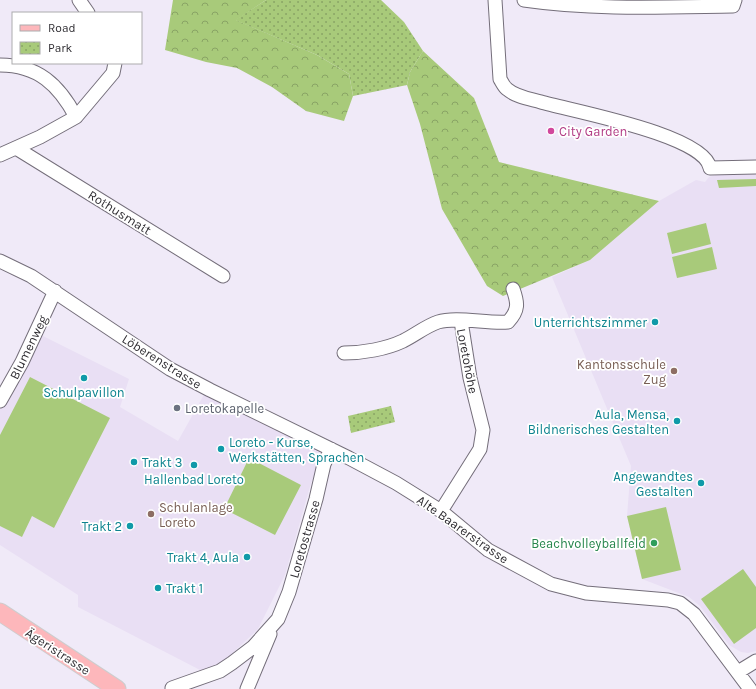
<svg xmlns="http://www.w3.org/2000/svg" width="756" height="689" viewBox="0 0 756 689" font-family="Karla,sans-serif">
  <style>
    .built { fill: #e9dff4 }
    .forest { fill: url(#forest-crowns) }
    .park { fill: url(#park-dots) }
    .garden { fill: #a8ca7a }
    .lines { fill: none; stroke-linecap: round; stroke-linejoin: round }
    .minor-casing { stroke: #746e7a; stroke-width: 15 }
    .major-casing { stroke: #cdcdce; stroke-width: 19 }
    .minor { stroke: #fff; stroke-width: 13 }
    .major { stroke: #fdb7bb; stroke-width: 17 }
    .hotel-dot { fill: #d1479c; stroke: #fff; stroke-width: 1.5 }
    .culture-dot { fill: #0f9aa8; stroke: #fff; stroke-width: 1.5 }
    .education-dot { fill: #8d6e63; stroke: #fff; stroke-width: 1.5 }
    .worship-dot { fill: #6b7280; stroke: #fff; stroke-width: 1.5 }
    .leisure-dot { fill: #2e9e5b; stroke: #fff; stroke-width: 1.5 }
    .labels { text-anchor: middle; stroke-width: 3.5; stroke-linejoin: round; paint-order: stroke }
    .hotel-label { font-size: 13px; fill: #b23c85; stroke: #fff; text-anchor: start }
    .street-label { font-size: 13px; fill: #2f2d32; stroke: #fff }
    .culture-label { font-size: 13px; fill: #0d838f; stroke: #fff; text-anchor: end }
    .education-label { font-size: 13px; fill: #785e54; stroke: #fff; text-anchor: end }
    .worship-label { font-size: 13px; fill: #5b616d; stroke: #fff; text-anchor: start }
    .leisure-label { font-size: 13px; fill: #27864d; stroke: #fff; text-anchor: end }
  </style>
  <defs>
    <pattern id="forest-crowns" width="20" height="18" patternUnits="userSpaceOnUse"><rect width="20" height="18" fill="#a8ca7a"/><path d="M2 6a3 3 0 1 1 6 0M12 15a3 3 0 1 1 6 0" fill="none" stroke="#89a465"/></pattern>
    <pattern id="park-dots" width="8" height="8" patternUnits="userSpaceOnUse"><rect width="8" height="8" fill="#a8ca7a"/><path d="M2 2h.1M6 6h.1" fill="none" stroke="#89a465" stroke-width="1.8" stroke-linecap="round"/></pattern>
  </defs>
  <rect width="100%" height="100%" fill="#f0eaf8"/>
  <path class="built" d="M756,174V651L748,653L741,652L729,645L700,606L689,597L642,579L627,516L631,466L552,277L590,260L659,201L696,180L705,182L709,177L716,175Z
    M39,334L129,379L120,407L178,441L206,391L324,451L311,483L285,575L258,629L222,663L202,671L78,607V595L0,545V407Z"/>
  <path class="forest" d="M173,0H266L236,20L317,55L349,74L353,96L344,121L306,111L272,87L237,68L206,62L165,50Z
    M423,51L474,98L499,162L659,201L590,260L503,296L487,286L442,209L420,124L407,85L410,72Z"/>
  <path class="park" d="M266,0H381L404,22L423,51L410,72L407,85L353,96L349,74L317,55L235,20Z
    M391,406L395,422L351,433L348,416Z"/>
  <path class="garden" d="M756,179V186L719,188L717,180Z
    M706,223L711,244L672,254L667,233Z
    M712,247L717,269L677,278L672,257Z
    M30,377L110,418L54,528L32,516L22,537L0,526V435Z
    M249,458L301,485L275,535L224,509Z
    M666,507L681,570L642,579L627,516Z
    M743,569L756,587V628L734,644L701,599Z"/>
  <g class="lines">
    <g class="minor-casing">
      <path id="minor" d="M79,0L88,13
        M495,0L500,79C502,82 504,87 507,89C516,97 531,99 541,102C572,111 705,135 710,168L756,167
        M524,0C593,10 663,7 733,6L735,0
        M0,65C38,65 59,85 76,117
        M16,148L223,276
        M0,155L40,137L76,117L113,73L115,63
        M0,261L31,276L170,369L210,390L349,458L396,483L441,511L488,550L551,584L586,593L668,600L680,603L694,614L750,689
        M344,353C363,353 386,349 403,341C415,335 426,326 438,322C456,316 488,324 508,322C519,310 518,303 513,289
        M0,401L22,362L55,291
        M441,511L480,449L483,430L470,378L461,321
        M738,672L756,661
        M172,688L220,671L232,663L253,647L278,619L289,592L316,499L324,464L331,449
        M247,689L270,634"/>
    </g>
    <g class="major-casing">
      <path id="major" d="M0,612L117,689"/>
    </g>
    <use href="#minor" class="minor"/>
    <use href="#major" class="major"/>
  </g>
  <circle class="hotel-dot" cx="551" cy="131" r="4"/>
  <g class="culture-dot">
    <circle cx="655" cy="322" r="4"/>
    <circle cx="84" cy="378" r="4"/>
    <circle cx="677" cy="421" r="4"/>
    <circle cx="221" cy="449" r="4"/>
    <circle cx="134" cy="462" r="4"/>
    <circle cx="194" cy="465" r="4"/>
    <circle cx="701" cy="483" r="4"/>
    <circle cx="130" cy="526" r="4"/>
    <circle cx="247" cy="557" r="4"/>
    <circle cx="158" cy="588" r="4"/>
  </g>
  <g class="education-dot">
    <circle cx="674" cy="371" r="4"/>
    <circle cx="151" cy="514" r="4"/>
  </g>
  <circle class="worship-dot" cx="177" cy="408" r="4"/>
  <circle class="leisure-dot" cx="654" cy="543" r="4"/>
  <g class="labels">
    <g class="hotel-label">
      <text x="559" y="136">City Garden</text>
    </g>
    <g class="street-label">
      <text transform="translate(120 212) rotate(32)" y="5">Rothusmatt</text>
      <text transform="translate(28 347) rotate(-64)" y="5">Blumenweg</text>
      <text transform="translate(162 361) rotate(32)" y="5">Löberenstrasse</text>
      <text transform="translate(468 361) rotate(79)" y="5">Loretohöhe</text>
      <text transform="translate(463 529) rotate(35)" y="5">Alte Baarerstrasse</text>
      <text transform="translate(304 539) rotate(-74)" y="5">Loretostrasse</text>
      <text transform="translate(58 651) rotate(33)" y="5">Ägeristrasse</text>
    </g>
    <g class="culture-label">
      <text x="647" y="327">Unterrichtszimmer</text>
      <text x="84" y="397" text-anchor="middle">Schulpavillon</text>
      <text x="669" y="419">Aula, Mensa,<tspan x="669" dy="15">Bildnerisches Gestalten</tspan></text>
      <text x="229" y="447" text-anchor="start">Loreto - Kurse,<tspan x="229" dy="15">Werkstätten, Sprachen</tspan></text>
      <text x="142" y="467" text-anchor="start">Trakt 3</text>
      <text x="693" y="481">Angewandtes<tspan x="693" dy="15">Gestalten</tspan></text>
      <text x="194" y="484" text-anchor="middle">Hallenbad Loreto</text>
      <text x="122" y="531">Trakt 2</text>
      <text x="239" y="562">Trakt 4, Aula</text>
      <text x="166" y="593" text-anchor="start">Trakt 1</text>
    </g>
    <g class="education-label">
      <text x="666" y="369">Kantonsschule<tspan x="666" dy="15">Zug</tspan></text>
      <text x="159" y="512" text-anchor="start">Schulanlage<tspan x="159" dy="15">Loreto</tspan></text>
    </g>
    <g class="worship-label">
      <text x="185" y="413">Loretokapelle</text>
    </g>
    <g class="leisure-label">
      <text x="646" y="548">Beachvolleyballfeld</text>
    </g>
  </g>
  <rect x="12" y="12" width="130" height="52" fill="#ffffff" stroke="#acabad"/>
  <rect x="20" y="25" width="20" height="6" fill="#fdb7bb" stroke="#acabad"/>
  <text x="48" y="32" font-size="12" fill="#2f2d32">Road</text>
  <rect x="20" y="42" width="20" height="12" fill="url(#park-dots)" stroke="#acabad"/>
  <text x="48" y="52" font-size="12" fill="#2f2d32">Park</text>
</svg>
